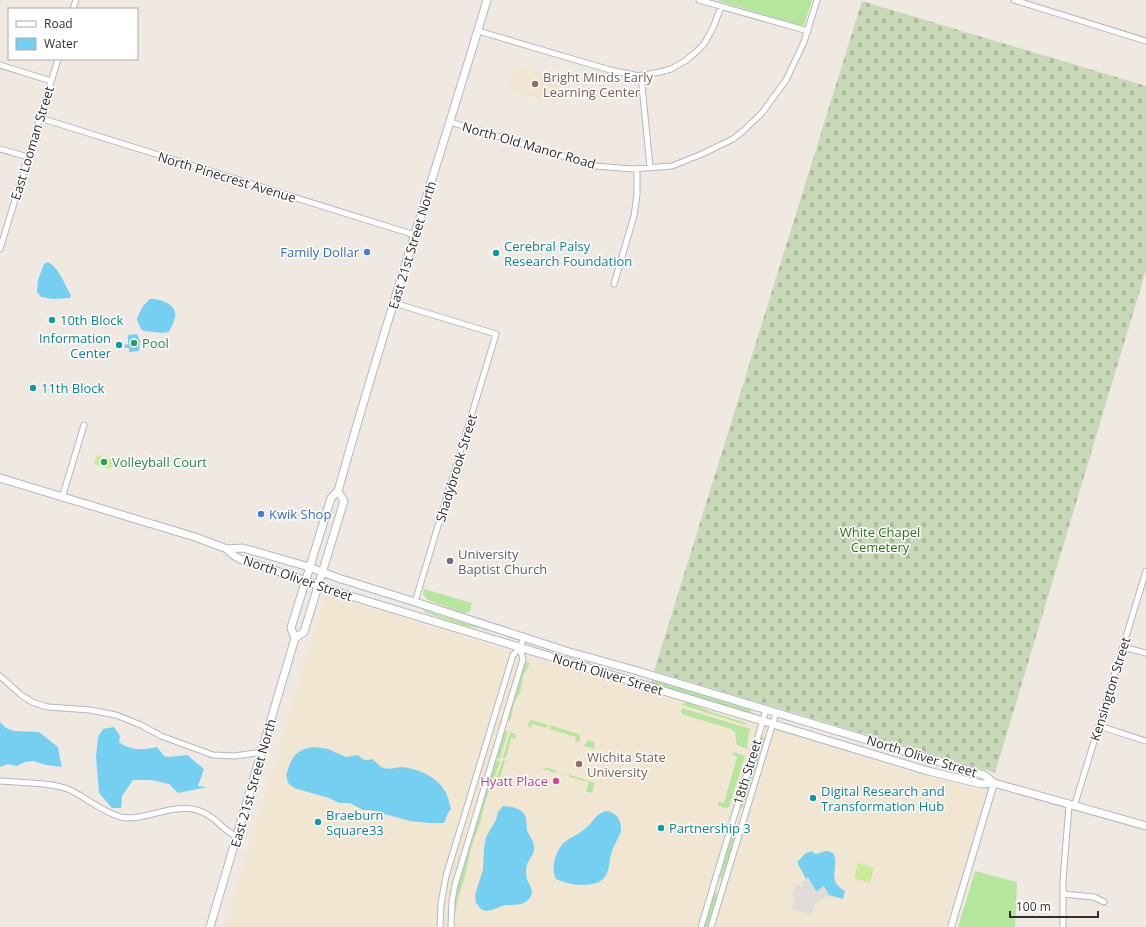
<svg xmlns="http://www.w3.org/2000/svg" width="1146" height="927" viewBox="0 0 1146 927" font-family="'Open Sans',sans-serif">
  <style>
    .education { fill: #f0e6d1 }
    .grass { fill: #b6e59e }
    .cemetery { fill: url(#cemetery-stones) }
    .pitch { fill: #c9ec9a }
    .plaza { fill: #dfdcd8 }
    .water { fill: #75cff0 }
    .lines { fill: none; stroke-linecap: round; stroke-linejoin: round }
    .minor-casing { stroke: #b4b7c1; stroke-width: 7 }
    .tertiary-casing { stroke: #b4b7c1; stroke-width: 8 }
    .secondary-casing { stroke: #b4b7c1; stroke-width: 9 }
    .minor { stroke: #fff; stroke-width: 5 }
    .tertiary { stroke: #fff; stroke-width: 6 }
    .secondary { stroke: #fff; stroke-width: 7 }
    .education-dot { fill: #8d6e63; stroke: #fff; stroke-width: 1.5 }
    .shop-dot { fill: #3f7fe0; stroke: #fff; stroke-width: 1.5 }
    .culture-dot { fill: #0f9aa8; stroke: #fff; stroke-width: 1.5 }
    .leisure-dot { fill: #2e9e5b; stroke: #fff; stroke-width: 1.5 }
    .worship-dot { fill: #6b7280; stroke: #fff; stroke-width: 1.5 }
    .hotel-dot { fill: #d1479c; stroke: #fff; stroke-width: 1.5 }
    .labels { text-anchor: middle; stroke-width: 3; stroke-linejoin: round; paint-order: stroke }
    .education-label { font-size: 13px; fill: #785e54; stroke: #fff; text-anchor: start }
    .street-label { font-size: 13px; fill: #2e2e2e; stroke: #fff }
    .culture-label { font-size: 13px; fill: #0d838f; stroke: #fff; text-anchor: start }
    .shop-label { font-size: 13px; fill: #366cbe; stroke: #fff; text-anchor: end }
    .leisure-label { font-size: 13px; fill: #27864d; stroke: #fff; text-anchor: start }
    .park-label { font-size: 13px; fill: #2c6e1b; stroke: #fff }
    .worship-label { font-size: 13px; fill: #5b616d; stroke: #fff; text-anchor: start }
    .hotel-label { font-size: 13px; fill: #b23c85; stroke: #fff; text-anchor: end }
  </style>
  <defs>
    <pattern id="cemetery-stones" width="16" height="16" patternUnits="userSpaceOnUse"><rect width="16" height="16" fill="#c8d9b8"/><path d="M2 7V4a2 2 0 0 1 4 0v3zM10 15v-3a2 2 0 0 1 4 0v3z" fill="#acbb9e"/></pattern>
  </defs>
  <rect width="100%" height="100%" fill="#efe9e1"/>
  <path class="education" d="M515,65L563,79L555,104L508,90Z
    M325,596L392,614L491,646L575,670L589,672L849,752L918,775L946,781L986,793L945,927H225Z"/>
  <path class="grass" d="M716,0H812L804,25L800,26Z
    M424,589L472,603L470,611L467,613H463L428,600L423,594Z
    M424,610C452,620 481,627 509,636L510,637L479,628L464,626L424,612Z
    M525,662L530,663L523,676L520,693L514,703L510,722L508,718Z
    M652,679L751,710L750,713L651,683Z
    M688,702L711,712L746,723V725L682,705L684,703Z
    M682,708L750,729L748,737L747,749L737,745L735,734L736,733L731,729L682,714L681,711Z
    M531,720L548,725L547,728L532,724L530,728H529L528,723Z
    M550,725L578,734L580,736V740L578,742H575L576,737L549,729Z
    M506,731H508L500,759L497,757L500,745L502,744L501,742L504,732Z
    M510,732L515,734L516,738H511L510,745H508L509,747L506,758H503Z
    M763,736L764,739L743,808L742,807H740V804L760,737Z
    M588,740L594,742V749L584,746Z
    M734,752L745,756L729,807L727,808L719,806L718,803L720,802L724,803L737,757L733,755Z
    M496,760L500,762L493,781L490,778Z
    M503,760H505L500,778L504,780L502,782H495Z
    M548,768L595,783L592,793L586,791L589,782L569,777V775L556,771V773L542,769Z
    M490,788L485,802L480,824L471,848L466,872L458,899L455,913C451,899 467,856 472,840L474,837L473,836L487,789Z
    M736,824L737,826L738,825L739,828L725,874L721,879L719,874L734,826Z
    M975,871L1017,882L1015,927H958Z
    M715,892L717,894L718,893L717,899L709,927H703L712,897Z"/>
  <path class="cemetery" d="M862,1L1146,86V270L995,773L654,671Z"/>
  <path class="pitch" d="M97,455L114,460L111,469L94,464Z
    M858,863L874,868L870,883L854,878Z"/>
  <path class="plaza" d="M808,877L816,890L824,885L829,895L815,904L812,915L792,909L796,898L792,896L795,885L804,887L801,882Z"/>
  <path class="water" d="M48,262C60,269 64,284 71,295L70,298L52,299L41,297L37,292L38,280L44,264Z
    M150,299C160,298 178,305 175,317C174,323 171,328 169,332L163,333L144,331L141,329L137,320V318L143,306Z
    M137,334L140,341L139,351L129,352V348H125L124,345L128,344V335Z
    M0,722L6,728L14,731L39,732L58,747L60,759L62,767L46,765L33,761L25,762L17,766L8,764L0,767Z
    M114,727L120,736L119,742C130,751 144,750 157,747L164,756L169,757L187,755L204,769L198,786L207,787L178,793L169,784L151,780H133L122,796L121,808H112L99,793L96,757L98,737L103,729Z
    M315,747L328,749L346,757L358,755C363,760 365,761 372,759C377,762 379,767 384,768C390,770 397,767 403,767C419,769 437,777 445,791C448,796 449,803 451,809L448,813L444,823H429L410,821L370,810H363L350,803H339L329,798L294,788L289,784L287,780H288L286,776C291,758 295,749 315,747Z
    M503,806C511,806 524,809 526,818C527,823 526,826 527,830C530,838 535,841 534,850C533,857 526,862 526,870C526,873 526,877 527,879C529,885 534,890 531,896C529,900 524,903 521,904C515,905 508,905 502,906C497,908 490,911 485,911L481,909L476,903L475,895L483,870L484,848L486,837L496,820L498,812Z
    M606,811C616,812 622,820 621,831C619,838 614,844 612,851C609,859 610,871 604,878C594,889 568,885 556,879C550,869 556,848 566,841C573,836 581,833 587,827C594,821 595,814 606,811Z
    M812,851L815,854C824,853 825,848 834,854C839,869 826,881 845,891L843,899L829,895L824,886L816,891L808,877L806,879L797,862L806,853Z"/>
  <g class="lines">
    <g class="minor-casing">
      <path id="minor" d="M699,0L808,31
        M1014,0L1146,41
        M73,9L76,0
        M478,31L610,70L639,76L660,72L671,69L685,61L696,52L704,44L713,28L721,7
        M0,65L51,81
        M641,75L650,167
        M40,118L415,235
        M450,122L595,166L633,169L672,166L702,154L733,139L743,131L762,113L786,80L804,42L817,0
        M0,149L28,157
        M0,249L58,59
        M614,284L634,216L637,194V169
        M394,303L496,334L415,602
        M62,498L84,425
        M1123,647L1146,653
        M0,676L21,695L34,703L48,707L90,710L116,715L141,725L161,736L213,755L235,756L262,752
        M1099,726L1146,741
        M0,781C20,783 52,782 70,790C87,798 102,812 121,817C143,822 171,803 197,810C215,815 222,830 237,837
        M1074,807L1146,571
        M1063,894L1094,897L1104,902
        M440,927L441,904L446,876L513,655L520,648L524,637
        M451,927L452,901L455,885L523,659L520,648
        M701,927L766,710
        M711,927L776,713
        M1063,927V880L1069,805"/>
    </g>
    <g class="tertiary-casing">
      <path id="tertiary" d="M951,927L994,783"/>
    </g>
    <g class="secondary-casing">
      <path id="secondary" d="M0,478L195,537L227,549L243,548L309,567L338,578L415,602L566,651L634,670L984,775L994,783
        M227,549L233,555L240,559L292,576L334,591L928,771L981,784L994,783L1146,826
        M295,638L304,632L344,501L338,491
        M210,927L295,638L291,628L331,498L338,491C384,326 438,164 487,0"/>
    </g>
    <use href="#minor" class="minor"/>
    <use href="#tertiary" class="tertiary"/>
    <use href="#secondary" class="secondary"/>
  </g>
  <g class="education-dot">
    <circle cx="535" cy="84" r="4"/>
    <circle cx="579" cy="764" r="4"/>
  </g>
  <g class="shop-dot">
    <circle cx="367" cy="252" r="4"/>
    <circle cx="261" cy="514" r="4"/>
  </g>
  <g class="culture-dot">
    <circle cx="496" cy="253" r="4"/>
    <circle cx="52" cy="320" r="4"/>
    <circle cx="119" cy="345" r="4"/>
    <circle cx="33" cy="388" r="4"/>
    <circle cx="813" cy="798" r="4"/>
    <circle cx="318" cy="822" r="4"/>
    <circle cx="661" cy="828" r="4"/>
  </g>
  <g class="leisure-dot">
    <circle cx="134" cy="343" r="4"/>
    <circle cx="104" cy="462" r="4"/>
  </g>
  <circle class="worship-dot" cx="450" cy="561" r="4"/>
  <circle class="hotel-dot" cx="556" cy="781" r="4"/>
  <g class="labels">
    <g class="education-label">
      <text x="543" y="82">Bright Minds Early<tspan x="543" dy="15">Learning Center</tspan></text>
      <text x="587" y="762">Wichita State<tspan x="587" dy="15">University</tspan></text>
    </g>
    <g class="street-label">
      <text transform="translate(32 143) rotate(-73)" y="5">East Looman Street</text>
      <text transform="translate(529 145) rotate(16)" y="5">North Old Manor Road</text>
      <text transform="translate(227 177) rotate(17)" y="5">North Pinecrest Avenue</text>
      <text transform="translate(412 245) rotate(-73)" y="5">East 21st Street North</text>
      <text transform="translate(456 468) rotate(-73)" y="5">Shadybrook Street</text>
      <text transform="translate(298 578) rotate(19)" y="5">North Oliver Street</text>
      <text transform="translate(608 674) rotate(17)" y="5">North Oliver Street</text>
      <text transform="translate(1110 689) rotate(-73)" y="5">Kensington Street</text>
      <text transform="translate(922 756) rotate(17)" y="5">North Oliver Street</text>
      <text transform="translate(747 772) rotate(-73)" y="5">18th Street</text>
      <text transform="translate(253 783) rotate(-74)" y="5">East 21st Street North</text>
    </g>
    <g class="culture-label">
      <text x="504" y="251">Cerebral Palsy<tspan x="504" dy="15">Research Foundation</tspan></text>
      <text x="60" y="325">10th Block</text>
      <text x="111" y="343" text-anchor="end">Information<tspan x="111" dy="15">Center</tspan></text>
      <text x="41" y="393">11th Block</text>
      <text x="821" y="796">Digital Research and<tspan x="821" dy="15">Transformation Hub</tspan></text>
      <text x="326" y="820">Braeburn<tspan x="326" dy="15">Square33</tspan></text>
      <text x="669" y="833">Partnership 3</text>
    </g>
    <g class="shop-label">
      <text x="359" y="257">Family Dollar</text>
      <text x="269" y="519" text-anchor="start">Kwik Shop</text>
    </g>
    <g class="leisure-label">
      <text x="142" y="348">Pool</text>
      <text x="112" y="467">Volleyball Court</text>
    </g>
    <g class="park-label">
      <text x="880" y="537">White Chapel<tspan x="880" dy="15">Cemetery</tspan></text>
    </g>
    <g class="worship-label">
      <text x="458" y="559">University<tspan x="458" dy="15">Baptist Church</tspan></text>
    </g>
    <g class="hotel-label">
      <text x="548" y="786">Hyatt Place</text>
    </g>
  </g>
  <rect x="8" y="8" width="130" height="52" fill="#ffffff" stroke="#ababab"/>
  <rect x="16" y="21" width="20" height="6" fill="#ffffff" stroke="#ababab"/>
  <text x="44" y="28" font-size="12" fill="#2e2e2e">Road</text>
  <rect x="16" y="38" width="20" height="12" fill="#75cff0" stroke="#ababab"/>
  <text x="44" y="48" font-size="12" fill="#2e2e2e">Water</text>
  <path d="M1010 911v6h88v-6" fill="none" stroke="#2e2e2e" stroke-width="2"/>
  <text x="1016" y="911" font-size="12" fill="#2e2e2e" stroke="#ffffff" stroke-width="3" paint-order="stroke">100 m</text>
</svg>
